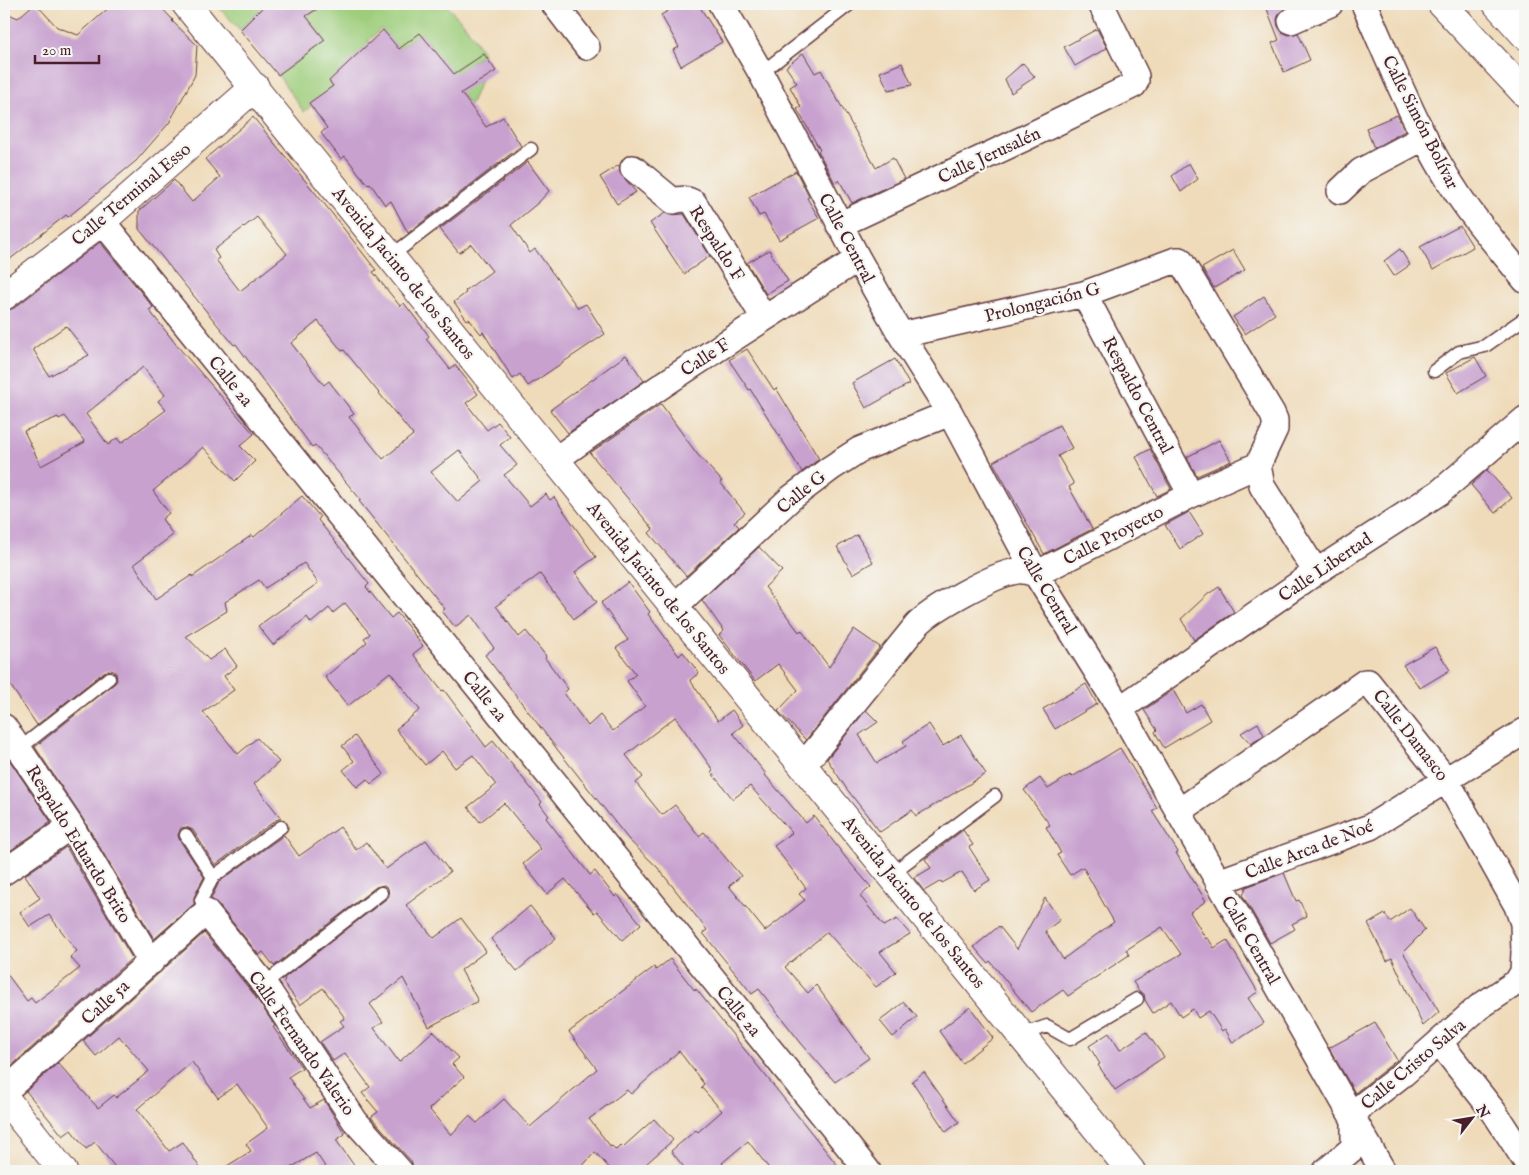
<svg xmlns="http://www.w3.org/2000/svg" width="1529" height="1175" viewBox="0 0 1529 1175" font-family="'IM FELL English',serif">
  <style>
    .green { fill: #9ece7c; stroke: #747654 }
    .building { fill: #c8a1cf; fill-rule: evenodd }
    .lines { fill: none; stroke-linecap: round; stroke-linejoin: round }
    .service-casing { stroke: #633b40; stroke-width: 15 }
    .minor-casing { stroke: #633b40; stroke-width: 28 }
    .tertiary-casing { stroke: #633b40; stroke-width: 30 }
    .secondary-casing { stroke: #633b40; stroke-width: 30 }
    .service { stroke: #fff; stroke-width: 12 }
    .minor { stroke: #fff; stroke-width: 25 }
    .tertiary { stroke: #fff; stroke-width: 28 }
    .secondary { stroke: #fff; stroke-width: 28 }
    .labels { text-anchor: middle; stroke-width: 4.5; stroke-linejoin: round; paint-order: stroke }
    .street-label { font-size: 18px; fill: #4a1f2b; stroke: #f6f6f2 }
  </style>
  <rect width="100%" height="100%" fill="#f6f6f2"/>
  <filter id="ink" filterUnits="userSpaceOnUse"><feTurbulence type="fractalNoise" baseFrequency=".02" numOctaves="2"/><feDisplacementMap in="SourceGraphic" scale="10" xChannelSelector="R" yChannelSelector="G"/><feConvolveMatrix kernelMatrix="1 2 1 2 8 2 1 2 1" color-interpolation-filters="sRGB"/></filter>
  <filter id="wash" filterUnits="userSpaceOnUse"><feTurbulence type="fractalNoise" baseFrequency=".0096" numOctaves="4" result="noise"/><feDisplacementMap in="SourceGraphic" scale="20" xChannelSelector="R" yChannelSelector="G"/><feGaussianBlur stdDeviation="1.12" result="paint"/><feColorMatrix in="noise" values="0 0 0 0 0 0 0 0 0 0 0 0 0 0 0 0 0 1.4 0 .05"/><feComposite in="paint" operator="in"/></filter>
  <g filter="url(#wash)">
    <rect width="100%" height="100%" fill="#efdbba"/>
    <path class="green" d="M216,4H266L240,30Z
      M325,4H365L368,8L376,4H445L466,26L484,54L470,63L481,80L470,105L432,53L435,50L420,33L399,49L381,29L368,41L397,76L329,81L333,86L304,112L278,75L325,40L307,17Z"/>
    <g id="blocks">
      <path class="building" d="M34,4H36L57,27L78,35L113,4H158L173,20L172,21L197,45L195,75L169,123L136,161L68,217L66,215L4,264V12L18,18Z
        M266,4H325L306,16L325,40L278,75L240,30Z
        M680,4H698L722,42L681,66L673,50L679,47L661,15Z
        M1265,4H1288L1289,6L1279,13L1277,20L1278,26L1282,32L1289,35L1298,33L1310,60L1284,72L1272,43L1279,40Z
        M1097,29L1107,48L1075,66L1064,47Z
        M383,30L399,49L420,33L454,74L484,54L496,71L461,93L486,127L503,117L521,146L408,233L391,201L385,205L370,183L368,185L345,156L341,159L321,133L327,128L309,103L333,86L329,81Z
        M803,53L815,73L821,70L876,168L893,158L904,179L852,203L839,180L835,183L818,151L820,150L797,109L801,107L790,87L797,83L786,67Z
        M902,63L912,85L888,90L880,72Z
        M1023,63L1035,77L1011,93L1005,79Z
        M1397,115L1405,131L1374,148L1366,128Z
        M253,117L330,211L376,270L373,272L400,306L404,303L429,336L426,339L450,369L455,365L478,394L466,403L487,430L498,422L510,437L500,445L517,465L504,475L530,506L546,494L550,500L554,497L596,557L575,572L597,602L574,619L540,574L496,606L519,637L526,631L546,656L545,658L568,689L564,693L588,726L600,715L613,731L645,706L627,681L636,674L616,648L628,640L601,603L628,582L650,612L648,614L679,656L683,652L699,673L690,680L718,721L732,710L743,725L733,733L766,774L765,775L806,823L814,816L846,858L871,887L860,896L884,926L897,919L910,934L880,952L896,972L876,987L827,932L785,967L808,993L816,985L869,1058L835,1082L801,1043L759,989L752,994L703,933L707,930L658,868L629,840L557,749L485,655L494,648L471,615L455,627L442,611L445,609L359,501L361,500L315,445L312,447L236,344L234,345L139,229V211L174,180L192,202L220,177L205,159ZM257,217L287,254L240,291L216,260L219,258L214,250ZM318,321L342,351L344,350L413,435L383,459L349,417L354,414L329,381L324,385L291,343ZM459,450L483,481L458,502L431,472ZM675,717L713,770L711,772L733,799L750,786L792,833L774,846L806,888L799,894L805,900L765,931L729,886L741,876L704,832L699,836L675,805L662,815L636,783L643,777L626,755Z
        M528,162L549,191L539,202L511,225L530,253L535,249L578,308L586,304L605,334L528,386L520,374L513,379L483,332L481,334L469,319L467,320L454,302L466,293L465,291L492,271L471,244L459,253L440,229Z
        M1189,163L1198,179L1181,192L1172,176Z
        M619,165L620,173L636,192L617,204L600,177Z
        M796,171L809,197L807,198L819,218L779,240L764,214L759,216L749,197Z
        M665,213L670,215L684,214L710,256L684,274L650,223Z
        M1460,226L1473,247L1433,270L1420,247Z
        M100,242L153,307L149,310L179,348L254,434L240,446L255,461L235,481L203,447L186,463L153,491L169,513L162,519L173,535L134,564L156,599L192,575V577L252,535L254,537L302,496L320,517L318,520L369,584L366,587L391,618L397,613L423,646L413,654L442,691L444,690L486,747L493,741L542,802L540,804L549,816L546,818L590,875L595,871L615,897L617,894L641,924L622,940L597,911L594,913L565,879L547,894L523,864L541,849L504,803L480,822L468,807L496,785L473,755L455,768L442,751L425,765L396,729L420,710L390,672L348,706L325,677L367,642L364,638L370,634L345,603L333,613L329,608L311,623L307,617L273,645L258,626L318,583L304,563L265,588L259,580L225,602L227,611L186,636L209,660L225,649L237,666L224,676L234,690L203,712L238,754L257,738L279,762L254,784L281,818L276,820L215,865L193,830L186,827L181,828L178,835L179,839L204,877L194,897V904L154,939L83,819L35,747L114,684L117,681L116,673L112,670L104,672L37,725L4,676V312L14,308ZM66,326L89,355L49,376L33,349ZM143,367L165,395L158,401L166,410L121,443L117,438L108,445L86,414ZM65,416L85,442L41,466L24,431L58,417L59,419Z
        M1400,249L1410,265L1394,276L1384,261Z
        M769,250L788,281L766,294L747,263Z
        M1233,250L1245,270L1214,288L1202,268Z
        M1264,296L1275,314L1245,334L1233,317Z
        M747,349L774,390L776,388L819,459L802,472L750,389L749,390L729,360Z
        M626,355L644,381L568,433L550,410Z
        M1475,357L1486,376L1458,393L1446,373Z
        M895,359L909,384L866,408L852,383Z
        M661,404L697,454L722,481L720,482L745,513L734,522L739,527L686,576L649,533L653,529L590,453Z
        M1059,425L1072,448L1058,456L1074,484L1069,487L1092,529L1044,554L993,462Z
        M1219,440L1231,461L1197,476L1187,457Z
        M1150,449L1171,489L1157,496L1136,457Z
        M1487,470L1512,498L1495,513L1471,485Z
        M1189,512L1203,534L1180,549L1165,525Z
        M857,535L873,562L853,574L837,547Z
        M759,547L782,571L765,587L799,632L801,630L829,667L854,629L880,647L806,740L778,711L798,690L778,664L755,681L719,635L724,631L702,600Z
        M1219,587L1234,612L1194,640L1181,619L1208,594Z
        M1435,647L1450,670L1420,688L1403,665Z
        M1086,684L1097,704L1055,729L1043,709Z
        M1173,690L1186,713L1201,704L1210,720L1164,748L1155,732L1157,730L1144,710Z
        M866,710L878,722L859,735L877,763L906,746L903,741L929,724L943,746L961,735L986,774L916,816L912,810L880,832L846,788L827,759Z
        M1258,723L1264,735L1251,744L1241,733Z
        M355,736L384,774L371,784L367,779L357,787L343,770L354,761L342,746Z
        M1120,748L1157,808L1152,811L1178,852L1176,853L1206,901L1190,912L1206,939L1208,938L1214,948L1227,940L1258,992L1248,998L1264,1023L1233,1043L1225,1029L1222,1031L1209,1011L1198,1018L1193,1009L1181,1017L1171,1001L1153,1013L1145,1000L1144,994L1139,991L1133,982L1181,954L1162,927L1126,950L1129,955L1068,996L1063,990L1031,1012L990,961L988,963L974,947L999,926L1017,949L1045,898L1060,920L1045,931L1063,959L1114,922L1083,867L1070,875L1057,855L1061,853L1046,827L1050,825L1024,790L1040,778L1048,789L1070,775L1072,777Z
        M4,752L51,822L4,855Z
        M340,827L356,850L366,842L386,869L426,840L450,872L406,905L434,938L461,918L486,951L461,970L478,1001L429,1027L403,978L370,1004L383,1022L374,1028L399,1062L433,1031L459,1058L452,1064L464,1077L429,1109L451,1135L469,1116L477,1123L504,1099L530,1127L597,1069L569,1032L654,967L656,970L670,959L695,991L696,989L842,1171H771L748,1141L722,1163L729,1171H687L671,1151L696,1130L698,1132L722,1111L701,1087L704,1084L679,1051L631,1094L627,1090L589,1119L611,1147L612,1146L616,1150L621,1145L623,1147L654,1119L673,1140L638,1171H612L595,1152L578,1171H414L411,1161L371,1117L378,1112L362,1093L370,1087L345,1053L333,1061L320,1042L344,1026L340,1021L345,1018L323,988L300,1005L283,982L285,980L284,978L386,899L389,896L388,888L384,885L376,887L274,966L263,952L259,955L217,903L211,899L219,882L284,835L299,856Z
        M963,830L973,845L969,847L990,880L974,890L962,872L942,883L941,881L924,891L914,878L931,868L925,859Z
        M66,847L132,958L9,1068L4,1062V970L27,1001L31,998L35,1003L80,968L70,957L77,951L49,915L30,927L20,912L40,898L25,875Z
        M1284,873L1296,901L1299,900L1307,916L1292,924L1295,929L1270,943L1243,896L1246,887Z
        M530,906L556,938L517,971L491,939Z
        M1410,908L1425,930L1403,952L1439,1012L1423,1026L1392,958L1387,961L1368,924L1385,914L1390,922Z
        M204,933L252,992L275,1026L273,1027L302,1068L288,1077L310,1108L324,1100L345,1134L336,1140L358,1171H328L316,1153L285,1171H219L251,1151L246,1144L268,1128L237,1084L218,1098L192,1062L137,1109L169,1151L183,1142L202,1171H118L95,1142L86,1149L71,1130L63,1136L26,1091L58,1063L98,1108L114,1095L116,1098L149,1071L119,1036L96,1056L83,1041Z
        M904,1002L917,1017L893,1037L880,1021Z
        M970,1007L993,1038L962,1063L939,1031Z
        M1375,1023L1397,1060L1355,1093L1329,1048Z
        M1146,1032L1164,1057L1115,1090L1098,1065L1100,1064L1089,1046L1109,1033L1120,1050Z
        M924,1072L959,1122L946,1132L912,1081Z"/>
    </g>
  </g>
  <g filter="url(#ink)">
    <use href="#blocks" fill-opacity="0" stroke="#633b40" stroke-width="1"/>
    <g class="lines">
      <g class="service-casing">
        <path id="service" d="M761,73L850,4
          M391,256L531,149
          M1434,371L1459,352L1485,346L1525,318
          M19,749L109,678
          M186,835L213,877
          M891,874L995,796
          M206,912L201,900L213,877L281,827
          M264,984L381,893
          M1021,1035L1047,1026L1070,1039L1137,999"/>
      </g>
      <g class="minor-casing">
        <path id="minor" d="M554,4L587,47
          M721,4L761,73L858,259L901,335L950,413L1036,574L1120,709L1383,1171
          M1364,4C1393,69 1419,137 1459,196C1479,226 1503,252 1525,280
          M1291,21L1330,4
          M633,168L673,201C681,199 687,198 694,203L764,318
          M1340,191L1361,171L1425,137
          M102,221L868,1171
          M839,225L1025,138L1134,85L1136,81V76L1101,4
          M1084,294L1191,495
          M901,335L1084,294L1176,260H1180L1272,413L1275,420V429L1258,465L1262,486L1316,572
          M555,460C653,389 755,324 858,259
          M674,607L791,498L831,468L859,450L950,413
          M1120,709L1316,572L1440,492L1525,419
          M4,727L71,826L151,962
          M803,766L916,626C931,609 995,574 1017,571C1024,570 1029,572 1036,574L1191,495L1258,465
          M1178,812L1365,682H1368L1447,781L1517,906L1523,923L1524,952L1523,972L1517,982L1479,1007L1403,1074L1358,1109L1354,1120V1143L1352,1149L1326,1171
          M4,872L71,826
          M1218,882L1370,827L1525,731
          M1439,1042L1494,1112L1525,1160
          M4,1092L206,912L264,984L355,1121L400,1171"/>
      </g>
      <g class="tertiary-casing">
        <path id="tertiary" d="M1442,4L1525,93
          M1497,4L1525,35
          M4,296L102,221L255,87
          M4,1097L63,1171"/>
      </g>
      <g class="secondary-casing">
        <path id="secondary" d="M186,4L1131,1171"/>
      </g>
      <use href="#service" class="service"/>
      <use href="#minor" class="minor"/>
      <use href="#tertiary" class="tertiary"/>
      <use href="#secondary" class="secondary"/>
    </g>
  </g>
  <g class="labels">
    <g class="street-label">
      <text transform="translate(1421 122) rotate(63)" y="6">Calle Simón Bolívar</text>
      <text transform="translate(989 155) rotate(-25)" y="6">Calle Jerusalén</text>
      <text transform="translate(131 194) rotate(-40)" y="6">Calle Terminal Esso</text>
      <text transform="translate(847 238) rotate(62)" y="6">Calle Central</text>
      <text transform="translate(717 243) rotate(57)" y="6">Respaldo F</text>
      <text transform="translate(404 273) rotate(51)" y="6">Avenida Jacinto de los Santos</text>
      <text transform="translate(1042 302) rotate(-14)" y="6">Prolongación G</text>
      <text transform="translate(705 357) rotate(-33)" y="6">Calle F</text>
      <text transform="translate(231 381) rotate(51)" y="6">Calle 2a</text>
      <text transform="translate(1138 395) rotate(62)" y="6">Respaldo Central</text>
      <text transform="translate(801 492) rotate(-39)" y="6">Calle G</text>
      <text transform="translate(1113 535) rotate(-27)" y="6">Calle Proyecto</text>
      <text transform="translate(1325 567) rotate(-34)" y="6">Calle Libertad</text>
      <text transform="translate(659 588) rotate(51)" y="6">Avenida Jacinto de los Santos</text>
      <text transform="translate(1047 590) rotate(59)" y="6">Calle Central</text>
      <text transform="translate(485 696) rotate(51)" y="6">Calle 2a</text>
      <text transform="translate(1411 735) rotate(52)" y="6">Calle Damasco</text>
      <text transform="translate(79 844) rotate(58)" y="6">Respaldo Eduardo Brito</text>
      <text transform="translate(1309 849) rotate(-21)" y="6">Calle Arca de Noé</text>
      <text transform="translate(914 902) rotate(51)" y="6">Avenida Jacinto de los Santos</text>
      <text transform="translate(1251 940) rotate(60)" y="6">Calle Central</text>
      <text transform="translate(105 1002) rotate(-42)" y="6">Calle 5a</text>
      <text transform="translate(739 1011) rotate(51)" y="6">Calle 2a</text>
      <text transform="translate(302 1043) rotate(55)" y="6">Calle Fernando Valerio</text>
      <text transform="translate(1413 1064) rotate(-40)" y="6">Calle Cristo Salva</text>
    </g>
  </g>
  <rect width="1529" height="1175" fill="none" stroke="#f6f6f2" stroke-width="20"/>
  <g transform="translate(1472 1118) rotate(59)" stroke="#f6f6f2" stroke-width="4" paint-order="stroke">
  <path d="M0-4L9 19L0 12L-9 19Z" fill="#4a1f2b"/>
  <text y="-8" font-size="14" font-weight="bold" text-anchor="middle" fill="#4a1f2b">N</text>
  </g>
  <path d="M35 55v8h64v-8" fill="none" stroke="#4a1f2b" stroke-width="2.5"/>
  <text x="42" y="55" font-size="15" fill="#4a1f2b" stroke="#f6f6f2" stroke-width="4" paint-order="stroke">20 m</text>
</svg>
